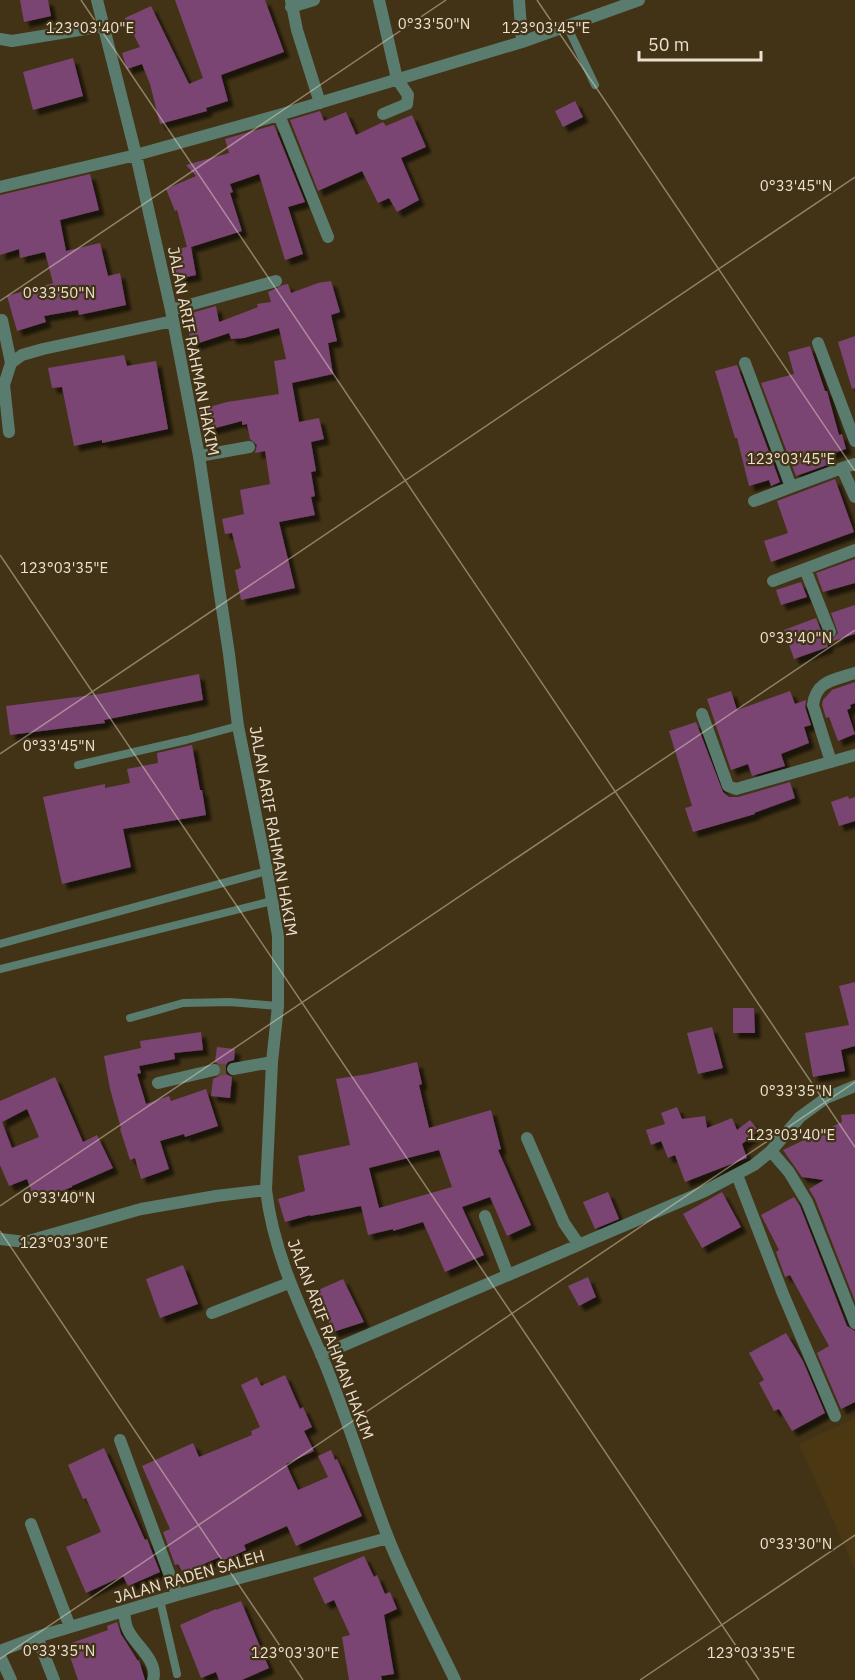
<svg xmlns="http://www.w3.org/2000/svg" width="855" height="1680" viewBox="0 0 855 1680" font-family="'IBM Plex Sans',sans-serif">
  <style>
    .built { fill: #4b3813 }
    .building { fill: #7a4473; fill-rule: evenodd; filter: url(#shadow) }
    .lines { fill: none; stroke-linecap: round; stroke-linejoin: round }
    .minor-tunnel { stroke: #5c4d32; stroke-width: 12; stroke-dasharray: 12 6; stroke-linecap: butt }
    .service { stroke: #597c6e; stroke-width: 8 }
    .minor { stroke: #597c6e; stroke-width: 12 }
    .ticks { fill: none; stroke: #eae0cf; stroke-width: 1.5; stroke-opacity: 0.45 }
    .labels { text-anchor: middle; stroke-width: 4.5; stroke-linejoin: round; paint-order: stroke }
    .street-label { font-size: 16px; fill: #eae0cf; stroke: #433316 }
    .ticks-label { font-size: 15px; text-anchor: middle; fill: #eae0cf; stroke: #433316; stroke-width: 4.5; stroke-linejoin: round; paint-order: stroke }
  </style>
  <defs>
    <filter id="shadow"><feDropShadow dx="5.5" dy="5.5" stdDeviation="1.5" flood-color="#0009"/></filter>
  </defs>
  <rect width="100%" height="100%" fill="#433316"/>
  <path class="built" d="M855,1418V1569L799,1444Z"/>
  <path class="building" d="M20,0H48L51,16L24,22Z
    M175,0H265L284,52L221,75L228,101L206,108L207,111L160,124L150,84L142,64L127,69L122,53L140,47L125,18L151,6L189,84L203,78Z
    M73,58L83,96L33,110L23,72Z
    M575,101L583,117L563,127L555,111Z
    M320,111L324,121L346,112L356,135L383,122L386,126L412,115L426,147L401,158L419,200L397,212L389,198L378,203L362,171L318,191L290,120Z
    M274,125L305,202L288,207L303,254L285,260L259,174L230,184L233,192L230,193L242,231L191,247L196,275L177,279L172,250L187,247L177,210L175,211L166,189L196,176L186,165L229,153L225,139Z
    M90,174L99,210L60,220L66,251L100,243L108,276L120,273L126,305L79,315L78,310L44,316L46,322L17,331L7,296L53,283L45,252L20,258L19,249L0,255V195Z
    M331,281L340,312L331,315L337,341L328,343L333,374L292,383L299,422L319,418L324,439L311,442L316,471L311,472L315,496L311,497L315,515L279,522L295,588L241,600L235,570L241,568L232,533L225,534L222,519L244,514L240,490L270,484L265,451L255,453L257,445L250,439L247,424L242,425V421L204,431L199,410L227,402L279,394L274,361L286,359L279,328L244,338L231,339L229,333L190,346L188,314L216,306L219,322L258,307L257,304L271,302L268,292L283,285L288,284L291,293L318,283Z
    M855,336V388L852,389L838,342Z
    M810,346L825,391H827L839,435L842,434L846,449L827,455L830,464L796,476L761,383L794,374L788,352Z
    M124,355L127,366L156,361L168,429L102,443V440L74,446L62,387L52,388L48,368Z
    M737,365L780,482L771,486L769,480L749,486L737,438H735L715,371Z
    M835,479L854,532L771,562L764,541L788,533L777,501Z
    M855,559V583L823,592L816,573Z
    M801,582L807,597L781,605L776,590Z
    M855,605V634L827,643L828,647L794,659L784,630L816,618L824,638L832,640L838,633L831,613Z
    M199,674L203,700L104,720L105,723L10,735L6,706L100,694Z
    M855,682V703L850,705L851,708L847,710L855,734L838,741L829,717L826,718L822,705L823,700L832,690Z
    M731,691L737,710L790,691L795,704L806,700L805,707L811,725L804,727L809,743L781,754L785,766L752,776L748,764L731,770L707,699Z
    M696,722L723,792L729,797H738L790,782L795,798L754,813L755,814L693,832L685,808L692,806L669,731Z
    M192,745L200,790H202L206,815L123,829L131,867L62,884L43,797L105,784V788L130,783L127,769L158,763L157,753Z
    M848,796L849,799L855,797V821L839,826L831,802Z
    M855,982V1046L841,1050L845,1071L813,1077L805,1033L849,1025L839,986Z
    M733,1008H754L755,1033H733Z
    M712,1027L723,1068L698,1074L687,1033Z
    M201,1032L203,1050L174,1053L175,1059L139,1066L141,1073L137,1074L146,1104L169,1096L171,1101L206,1089L218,1126L185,1137L184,1134L160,1141L169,1169L141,1179L135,1158L130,1160L120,1129L121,1128L110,1089L104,1056L141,1048L140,1041Z
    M217,1047L235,1049L234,1060L228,1062L225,1067L226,1074L232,1077L230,1098L211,1096L213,1079L219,1076L222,1072L220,1065L215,1062Z
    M417,1062L422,1084L419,1085L429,1128L491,1110L501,1149L498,1150L531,1225L507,1236L490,1197L462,1207L484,1255L445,1272L423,1222L393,1231V1229L368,1235L361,1206L310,1216V1215L285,1222L278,1199L305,1191L298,1156L350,1145L336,1079L368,1074ZM439,1150L452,1187L379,1208L369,1168Z
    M55,1077L83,1142L97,1135L113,1168L72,1186V1187L54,1194L53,1191L34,1198L27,1179L9,1186L0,1165V1101ZM27,1109L39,1137L12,1148L2,1122Z
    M677,1107L682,1119L705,1116L707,1128L732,1118L737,1130L750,1120L759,1131L742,1144L747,1158L685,1182L675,1155L668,1158L661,1141L651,1145L646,1130L665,1124L661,1113Z
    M855,1114V1301L815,1199L809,1189L824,1180L802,1177L783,1150L842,1122L841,1115Z
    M608,1192L619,1219L595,1229L583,1202Z
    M722,1192L741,1227L702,1248L683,1214Z
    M794,1197L800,1206L847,1326L855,1331V1402L841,1409L817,1353L829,1346L790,1275L785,1277L776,1252L779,1250L761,1215Z
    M183,1265L198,1304L160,1318L146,1279Z
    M588,1277L596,1297L579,1306L568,1286Z
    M343,1279L364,1322L333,1332L316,1291Z
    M786,1333L803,1361L825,1413L792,1431L779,1409L774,1411L759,1383L764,1380L749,1353Z
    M285,1375L300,1409L303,1407L312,1427L304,1431L314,1451L286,1464L298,1490L328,1477L318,1456L331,1450L335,1460L337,1459L362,1516L296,1546L287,1526L244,1545L246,1550L222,1561L220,1557L183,1573L178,1564L175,1565L163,1532L170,1529L142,1466L193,1443L199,1457L252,1435L251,1431L260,1427L241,1385L257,1377L261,1386Z
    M104,1448L145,1540L147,1539L160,1572L128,1586L123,1576L86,1593L66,1547L101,1532L86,1498L83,1499L68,1465Z
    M364,1556L374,1577L377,1575L385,1594L390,1592L397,1609L384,1615L394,1674L381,1676L382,1680H349L342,1637L350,1635L334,1600L325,1604L313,1578Z
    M241,1601L269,1668L242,1680H219L216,1672L201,1678L180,1625L216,1609V1610Z
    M117,1622L121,1634L138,1661L139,1660L145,1680H78L66,1645L108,1630L107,1626Z"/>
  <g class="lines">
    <path class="minor-tunnel" d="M214,1070L233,1069"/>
    <path class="service" d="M567,26L595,85
      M78,765L186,740L238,726
      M0,944L267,871
      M0,969L272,901
      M130,1018L183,1003L230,1002L278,1006
      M160,1600L177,1674"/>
    <path class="minor" d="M97,0L136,155L171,310L199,456L229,654L238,726L267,871L278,936V1006L272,1062L266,1190C273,1249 297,1300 321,1354C346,1413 364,1475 387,1535C406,1584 432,1632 455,1680
      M291,0L297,30L320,103
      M379,0L397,79L408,95L407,104L383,114
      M519,0L522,42
      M291,7L314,0
      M0,39L12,41L104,26
      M279,115L328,237
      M0,187L136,155L279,115L522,42L639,0
      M171,310L276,281
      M2,320L11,363
      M818,343L855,441
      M745,363L791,487L842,468L855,497
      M9,432L4,385L11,363L22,355L43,349L173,321
      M199,456L249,447
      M842,468L855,464
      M754,501L791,487
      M805,569L830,632
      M773,581L855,550
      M702,714L728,786L736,789L855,755
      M831,762L813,705C816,680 835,680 855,673
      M233,1069L272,1062
      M158,1083L214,1070
      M527,1138L564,1223L579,1245
      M771,1151L789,1172L807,1202L855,1323
      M737,1175L783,1294L835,1416
      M485,1216L508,1275
      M0,1239L25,1242L141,1209L216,1196L266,1190
      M212,1313L289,1283
      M321,1355L705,1191L754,1165L771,1151L800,1117L826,1098L855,1086
      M120,1440L177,1595
      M31,1524L70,1627
      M124,1611C125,1617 125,1625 128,1630C135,1645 159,1661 153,1680
      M37,1637L54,1680
      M0,1651L37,1637L177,1595L388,1538
      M0,1656L11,1680"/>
  </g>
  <path class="ticks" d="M81,0L855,1147M537,0L855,471M0,301L446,0M0,555L759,1680M0,754L855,177M0,1206L855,630M0,1231L303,1680M0,1659L855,1082M640,1680L855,1535"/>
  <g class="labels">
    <g class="street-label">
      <text transform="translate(194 351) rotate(79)" y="6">JALAN ARIF RAHMAN HAKIM</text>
      <text transform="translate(274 831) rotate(80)" y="6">JALAN ARIF RAHMAN HAKIM</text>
      <text transform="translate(331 1339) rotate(69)" y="6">JALAN ARIF RAHMAN HAKIM</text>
      <text transform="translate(189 1576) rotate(-16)" y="6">JALAN RADEN SALEH</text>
    </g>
  </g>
  <g class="ticks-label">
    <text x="434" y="29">0°33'50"N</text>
    <text x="90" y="33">123°03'40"E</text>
    <text x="546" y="33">123°03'45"E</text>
    <text x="796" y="191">0°33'45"N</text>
    <text x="59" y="298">0°33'50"N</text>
    <text x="791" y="464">123°03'45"E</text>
    <text x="64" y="573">123°03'35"E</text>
    <text x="796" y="643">0°33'40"N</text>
    <text x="59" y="751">0°33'45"N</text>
    <text x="796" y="1096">0°33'35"N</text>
    <text x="791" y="1140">123°03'40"E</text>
    <text x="59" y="1203">0°33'40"N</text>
    <text x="64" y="1248">123°03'30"E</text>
    <text x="796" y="1549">0°33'30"N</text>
    <text x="59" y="1656">0°33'35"N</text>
    <text x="295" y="1658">123°03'30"E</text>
    <text x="751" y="1658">123°03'35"E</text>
  </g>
  <path d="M639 51v9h122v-9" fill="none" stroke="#eae0cf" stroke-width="3"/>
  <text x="648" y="51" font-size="18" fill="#eae0cf" stroke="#433316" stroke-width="4.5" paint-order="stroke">50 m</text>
</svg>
